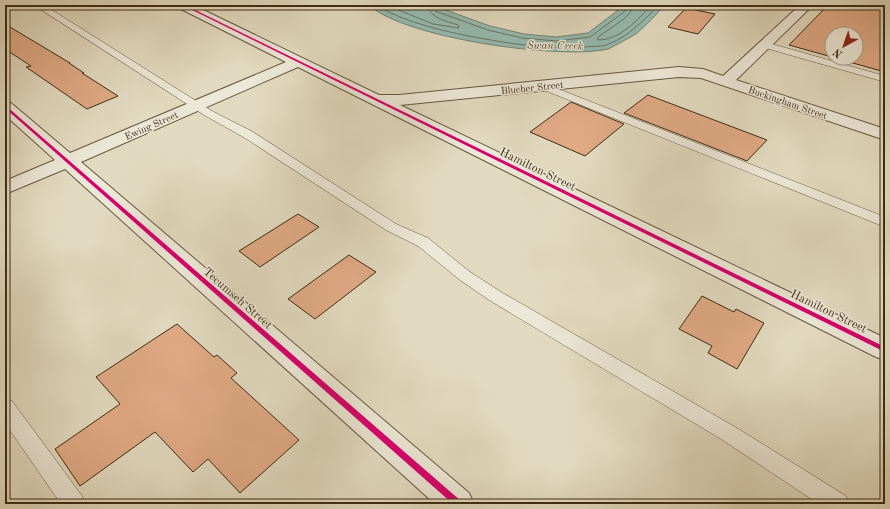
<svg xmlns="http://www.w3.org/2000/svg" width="890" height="509" viewBox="0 0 890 509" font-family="'Old Standard TT',serif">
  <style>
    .water { fill: #95bbb1; stroke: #728272 }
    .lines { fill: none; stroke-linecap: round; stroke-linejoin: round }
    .shore { stroke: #6a7462; stroke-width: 1 }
    .building { fill: #e0aa85; stroke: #3e2c14 }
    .service-casing { stroke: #67583f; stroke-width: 1 }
    .minor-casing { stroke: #67583f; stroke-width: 2 }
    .service { fill: #ece7d6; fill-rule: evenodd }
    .minor { fill: #ece7d6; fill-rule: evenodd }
    .cycleway-casing { stroke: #ece7d6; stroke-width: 3 }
    .cycleway { fill: #d6006c; fill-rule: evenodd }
    .labels { text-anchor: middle; stroke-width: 3; stroke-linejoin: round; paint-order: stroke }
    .far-street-label { font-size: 10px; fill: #3e2c14; stroke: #ece7d6 }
    .far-water-label { font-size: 11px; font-style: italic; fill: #54503b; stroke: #ece7d6 }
    .street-label { font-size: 12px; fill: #3e2c14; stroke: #ece7d6 }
  </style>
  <rect width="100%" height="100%" fill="#e2dac0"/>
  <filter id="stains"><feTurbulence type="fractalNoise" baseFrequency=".005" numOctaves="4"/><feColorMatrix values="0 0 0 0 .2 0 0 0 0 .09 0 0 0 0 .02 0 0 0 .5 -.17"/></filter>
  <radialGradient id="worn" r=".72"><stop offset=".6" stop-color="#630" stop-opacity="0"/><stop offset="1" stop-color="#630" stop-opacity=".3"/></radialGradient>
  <path class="water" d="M369,5H432L490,26L524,34L556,37L588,33L625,5H665C656,14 647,25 637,33C632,37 624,40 618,44C615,45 611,48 608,49C560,60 404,38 369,5Z"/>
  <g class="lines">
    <path class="shore" d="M375,5C409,24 446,32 485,39C518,45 551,49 585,47C592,46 602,47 609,44C629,36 644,20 659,5
      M386,5L433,24L459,28L458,25C446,21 431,19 427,5
      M432,5L435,11L488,30L522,38L557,41L590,37L624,12L628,5
      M633,5L632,10L624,19L598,37V40C620,40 637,20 652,5"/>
  </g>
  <path class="building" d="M828,5H885V72L835,58H856V34H832V57L789,45Z
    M686,8L715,14L698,34L668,27Z
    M5,24L70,63H69L84,73H82L118,96L87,109L26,67L31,66L5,49Z
    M648,95L767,140L747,161L624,113Z
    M571,102L624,124L585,156L530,132Z
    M298,214L319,227L260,267L239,251Z
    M349,255L376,272L315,319L288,299Z
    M702,296L734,312L736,309L764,323L737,369L708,353L712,346L679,329Z
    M177,324L214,357L217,355L237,373L231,378L299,440L240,493L208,459L193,472L155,432L80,486L55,449L120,404L96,377Z"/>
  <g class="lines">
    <g class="service-casing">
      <path id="service" d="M34,5H44L212,111L253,132L396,224L428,238L470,272L501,292L735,427L846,496L849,504H819L721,439L489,300L460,280L418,246L386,230L245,138L204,115Z
        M765,42L885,76V82L762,47L760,45L762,43Z
        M543,83L885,217V227L539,88L538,86Z
        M5,399L12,401L82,496L85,504H61L5,423Z"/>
    </g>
    <g class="minor-casing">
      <path id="minor" d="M177,5H193L379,95H399L679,67L703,69L723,76L800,5H813L736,80L885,129V140L701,78L679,77L400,105L885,338V360L876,357L298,67L81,162L469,493L474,504H435L65,169L5,194V181L55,160L5,115V101L11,103L70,153L286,62L179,8Z"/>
    </g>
    <use href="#service" class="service"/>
    <use href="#minor" class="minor"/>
    <g class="cycleway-casing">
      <path id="cycleway" d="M182,5H185L885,347V352Z
        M5,105L461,501L462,504H453L5,108Z"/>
    </g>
    <use href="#cycleway" class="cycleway"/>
  </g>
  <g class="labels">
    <g class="far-street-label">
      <text transform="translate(532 87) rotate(-6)" y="4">Blucher Street</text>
      <text transform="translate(788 102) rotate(19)" y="4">Buckingham Street</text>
      <text transform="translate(151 125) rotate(-24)" y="4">Ewing Street</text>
    </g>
    <g class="far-water-label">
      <text transform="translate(555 45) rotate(1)" y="4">Swan Creek</text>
    </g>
    <g class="street-label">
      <text transform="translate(538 169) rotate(26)" y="4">Hamilton Street</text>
      <text transform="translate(238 298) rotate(41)" y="4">Tecumseh Street</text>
      <text transform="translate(829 311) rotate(26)" y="4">Hamilton Street</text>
    </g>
  </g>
  <rect width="890" height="509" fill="none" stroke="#e2dac0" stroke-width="20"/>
  <rect x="6" y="6" width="878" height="497" fill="none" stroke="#3e2c14" stroke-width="2"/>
  <rect x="10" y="10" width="870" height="489" fill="none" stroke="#3e2c14"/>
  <g transform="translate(844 46) rotate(220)"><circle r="19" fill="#ece7d6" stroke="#a69c88"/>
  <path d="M0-3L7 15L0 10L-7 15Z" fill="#8f2418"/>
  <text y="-6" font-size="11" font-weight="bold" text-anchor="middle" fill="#3e2c14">N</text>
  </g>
  <rect width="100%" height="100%" filter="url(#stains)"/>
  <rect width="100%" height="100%" fill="url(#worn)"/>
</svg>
